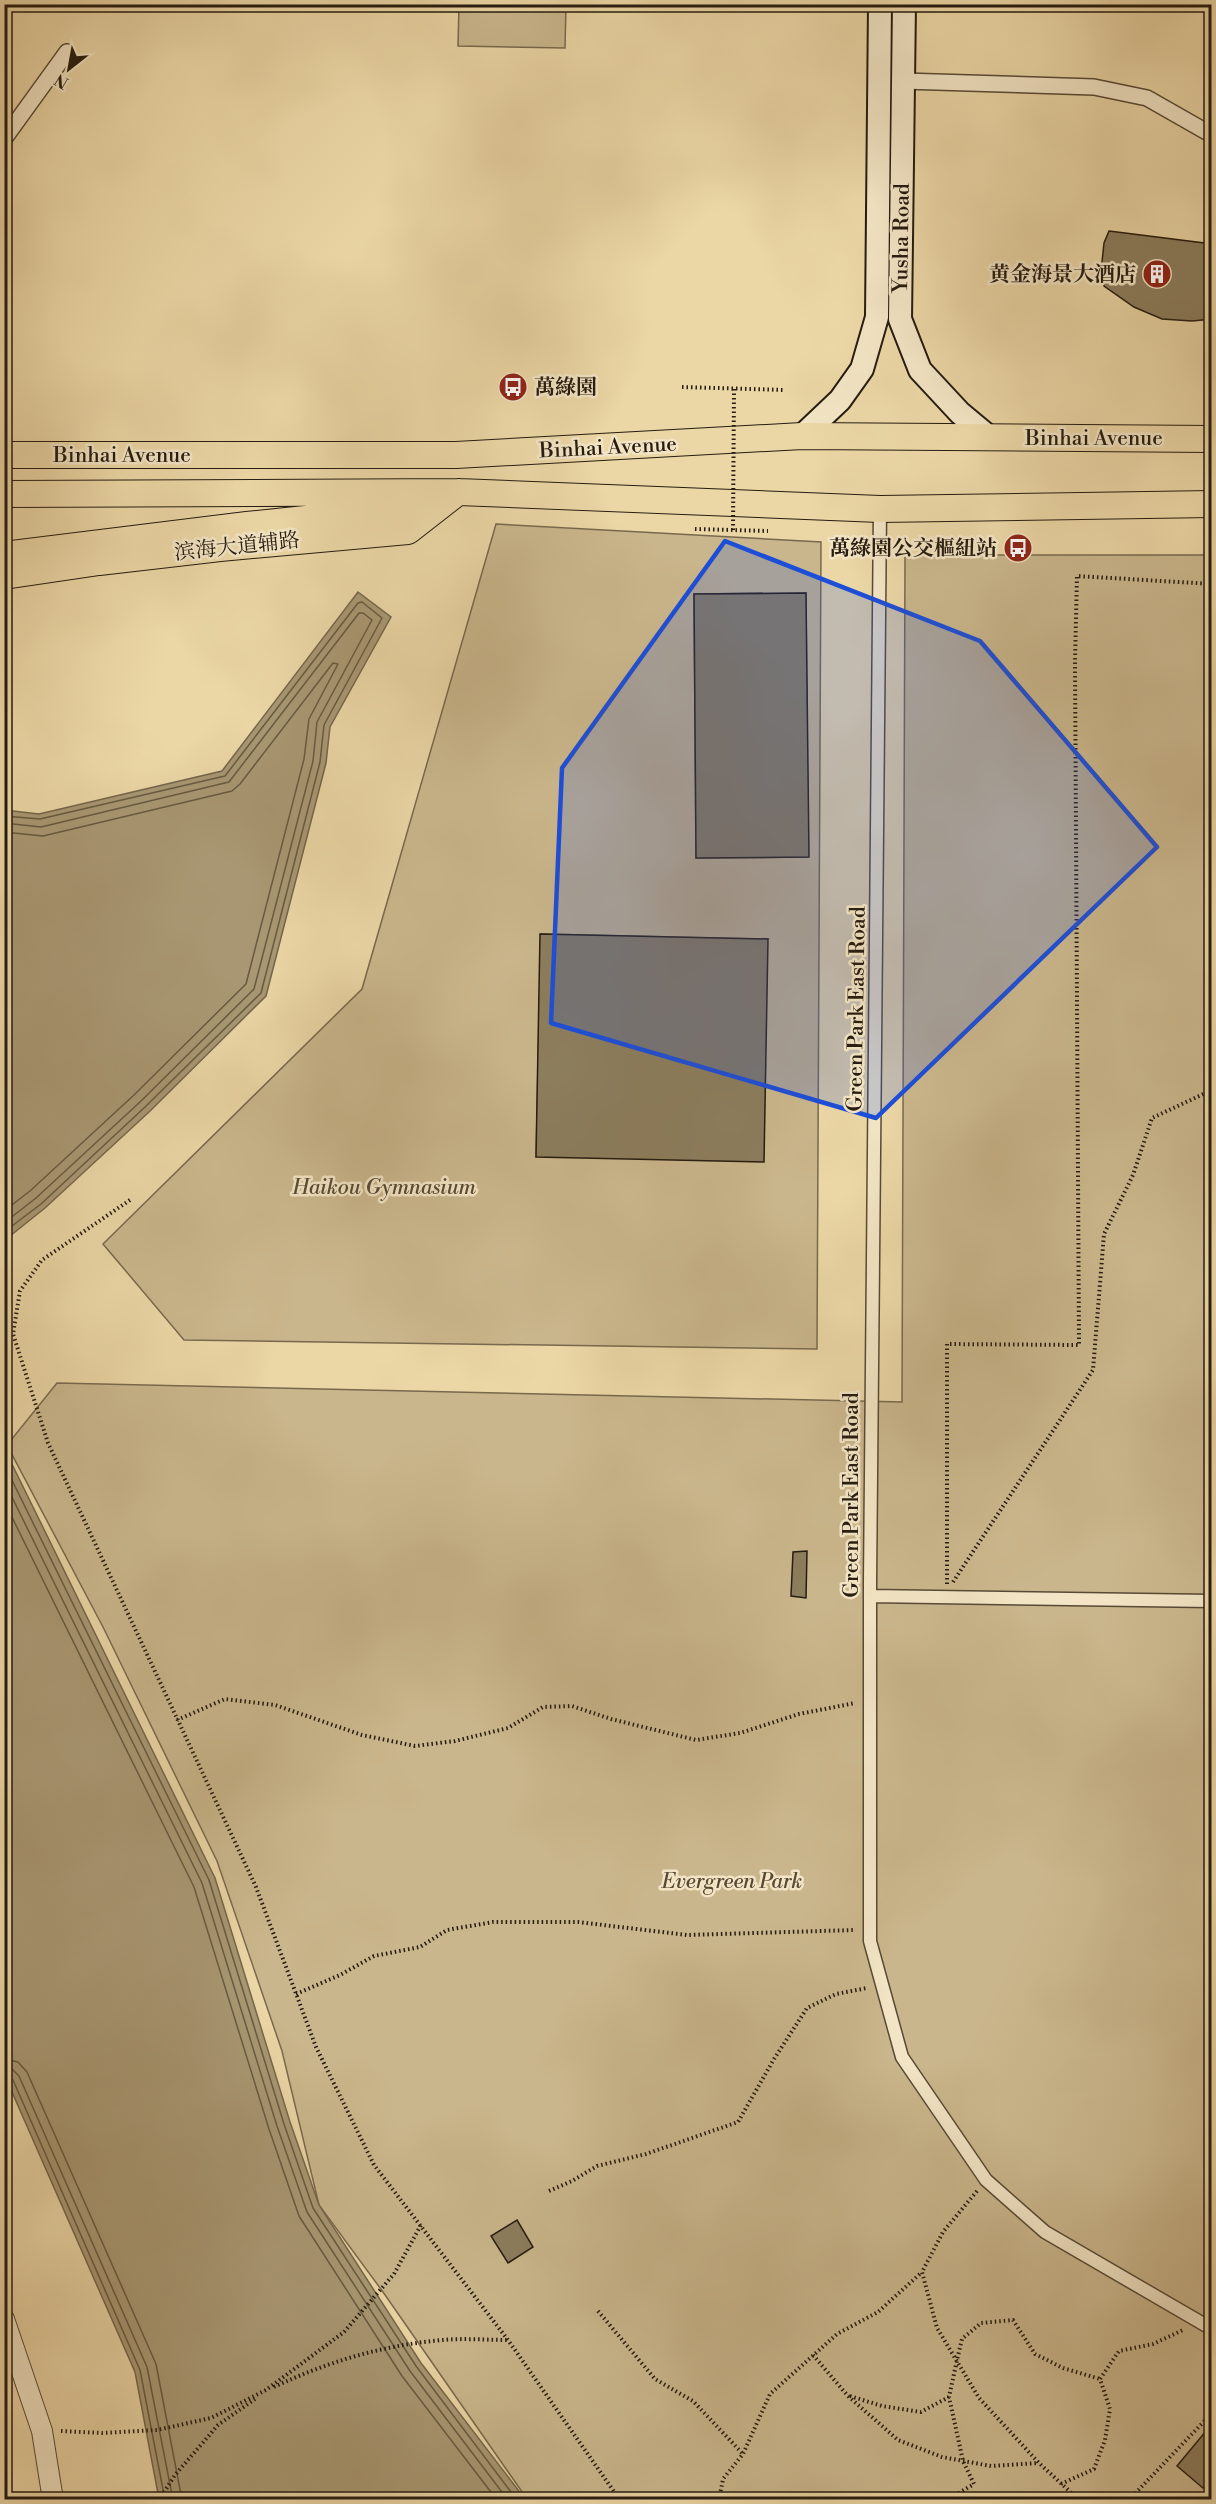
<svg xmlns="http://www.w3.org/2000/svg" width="1216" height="2504" viewBox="0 0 1216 2504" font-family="'Libre Bodoni','Noto Serif SC',serif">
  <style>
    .green { fill: #cab68c; stroke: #78694e; stroke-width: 1.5; fill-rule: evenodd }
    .water { fill: #a89772; stroke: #74664b; stroke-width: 1.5 }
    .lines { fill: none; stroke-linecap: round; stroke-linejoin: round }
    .shore { stroke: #675a41; stroke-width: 1.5 }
    .building { fill: #8c7d5d; stroke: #261c10; stroke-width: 1.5 }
    .pedestrian-casing { stroke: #574a35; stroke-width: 15 }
    .minor-casing { stroke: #574a35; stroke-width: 18 }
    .tertiary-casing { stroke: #574a35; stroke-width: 22 }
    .secondary-casing { stroke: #261c10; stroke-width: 26 }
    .trunk-casing { stroke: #261c10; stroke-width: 28 }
    .path { stroke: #261c10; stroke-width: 4; stroke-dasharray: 1.5 3; stroke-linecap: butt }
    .pedestrian { stroke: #f2e4c4; stroke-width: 12 }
    .minor { stroke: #f2e4c4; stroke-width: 15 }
    .tertiary { stroke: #f2e4c4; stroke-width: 20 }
    .secondary { stroke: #f2e4c4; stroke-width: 22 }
    .trunk { stroke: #ebd6a5; stroke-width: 26 }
    .path-bridge { stroke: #261c10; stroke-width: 4; stroke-dasharray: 1.5 3; stroke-linecap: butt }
    .marked { fill: #1d4ed8; fill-opacity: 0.2; stroke: #1d4ed8; stroke-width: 4.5; stroke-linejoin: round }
    .labels { text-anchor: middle; stroke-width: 5; stroke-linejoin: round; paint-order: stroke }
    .street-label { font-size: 21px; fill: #261c10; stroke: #f2e4c4 }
    .poi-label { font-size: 21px; font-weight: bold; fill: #261c10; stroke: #f2e4c4; text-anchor: end }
    .park-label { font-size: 21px; font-style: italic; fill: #574a35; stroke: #f2e4c4 }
  </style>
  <rect width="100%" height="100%" fill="#ebd6a5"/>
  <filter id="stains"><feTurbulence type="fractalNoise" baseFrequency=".00333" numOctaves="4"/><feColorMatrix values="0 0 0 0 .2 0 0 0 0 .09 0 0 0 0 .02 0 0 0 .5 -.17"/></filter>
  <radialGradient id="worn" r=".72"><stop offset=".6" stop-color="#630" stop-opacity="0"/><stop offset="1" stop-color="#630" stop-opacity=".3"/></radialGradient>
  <path class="green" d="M459,5H566L565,48L458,46Z
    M496,524L821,542L817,1349L184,1340L103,1244L362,989ZM806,593L808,857L696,858L694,594ZM541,934L768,939L536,1156Z
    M905,555H1211V2499H527L383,2292L319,2205L282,2051L217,1861L103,1627L7,1445L57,1383L902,1402Z"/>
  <path class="water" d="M358,592L391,617L330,727L326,763L266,996L149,1112L45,1208L5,1240V810L39,814L222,771Z
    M5,1450L215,1878L290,2122L319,2205L421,2363L525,2499H159L135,2372L5,2076Z"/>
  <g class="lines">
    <path class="shore" d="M4,816L40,819L225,776L358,603L362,602L382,618L324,725L320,762L261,993L145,1107L41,1204L4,1232
      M4,823L41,827L229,782L359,613H363L372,620L317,722L313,761L254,989L140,1102L36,1198L4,1223
      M4,832L43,836L232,791L240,784L333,663L338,664L309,719L304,759L246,984L134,1095L30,1191L4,1211
      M4,1464L209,1880L284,2124L313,2208L416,2366L517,2500
      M4,1481L202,1883L277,2126L307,2212L410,2371L508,2500
      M4,1501L194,1887L269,2129L299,2216L402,2376L497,2500
      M4,2059L18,2062L27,2072L156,2364L182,2500
      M4,2068L13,2070L19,2076L147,2367L173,2500
      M4,2076L13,2080L140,2370L165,2500"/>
  </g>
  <path class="building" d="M1109,231L1212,244V319L1192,321L1162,319L1134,307L1104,286L1102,262L1104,243Z
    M806,593L809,857L696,858L694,594Z
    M540,934L768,939L764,1162L536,1157Z
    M807,1551L806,1598L791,1596L793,1552Z
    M517,2220L533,2247L508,2263L491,2236Z
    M1211,2425L1212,2478L1203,2488L1177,2466Z"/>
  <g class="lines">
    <g class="pedestrian-casing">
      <path id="pedestrian" d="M880,509L870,1582V1941L902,2057L986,2180L1045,2232L1212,2329
        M870,1596L1212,1601"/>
    </g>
    <g class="minor-casing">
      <path id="minor" d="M903,81L1094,87L1147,98L1212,135
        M4,139L67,52"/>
    </g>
    <g class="tertiary-casing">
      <path id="tertiary" d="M4,2319L42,2431L53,2500"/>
    </g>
    <g class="secondary-casing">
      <path id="secondary" d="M904,4L900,319L920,370L960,413L990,438
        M802,436L840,400L862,369L877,317L880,4"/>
    </g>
    <g class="trunk-casing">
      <path id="trunk" d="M4,455H456L802,436L1212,439
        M4,494L458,492L880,509L1212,504
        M4,555L247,525L325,517L393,514L435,500
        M4,576L99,562L220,548L408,531L458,492"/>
    </g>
    <path class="path" d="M682,387L785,390
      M695,529L768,531
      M130,1200L42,1260L20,1291L13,1334L48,1443L256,1887L316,2047L374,2165L508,2340L615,2493L624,2500
      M953,1582L1093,1370L1104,1234L1133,1175L1152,1118L1212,1090
      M947,1584V1344L1079,1345L1075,661L1077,576L1212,584
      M177,1720L225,1699L275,1705L362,1735L415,1746L455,1741L508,1728L543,1707L572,1706L611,1719L696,1740L740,1733L799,1714L855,1703
      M296,1994L340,1975L374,1956L420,1947L447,1930L493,1922H578L687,1935L855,1930
      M549,2191L572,2181L597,2166L646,2154L738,2122L774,2059L807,2008L836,1994L867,1988
      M977,2191L943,2232L922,2272L937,2328L979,2398L1039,2463L1079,2500
      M598,2311L655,2379L693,2401L743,2454
      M813,2355L848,2396L898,2440L942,2457L991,2466L1039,2463
      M274,2387C327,2362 383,2345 443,2340C464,2338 486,2340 508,2340
      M850,2396L882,2406L921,2412L949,2397
      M61,2431L102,2433L157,2430L211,2418L266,2390L344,2332L394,2274L421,2225
      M1061,2484L1094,2469L1105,2440L1110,2409L1100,2379L1119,2351L1153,2344L1183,2330
      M159,2500L175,2475L218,2425L255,2399
      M719,2500L723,2479L743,2454L770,2394L837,2334L878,2312L922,2272
      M947,2500L974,2484L963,2461L949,2397L957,2360L962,2339L981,2323L1013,2320L1035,2354L1063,2368L1100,2379
      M1129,2500L1212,2413"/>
    <use href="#pedestrian" class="pedestrian"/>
    <use href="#minor" class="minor"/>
    <use href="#tertiary" class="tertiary"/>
    <use href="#secondary" class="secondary"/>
    <use href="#trunk" class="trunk"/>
    <path class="path-bridge" d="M733,530L734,389"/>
  </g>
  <path class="marked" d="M725,541L980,641L1157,847L876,1118L551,1023L562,768Z"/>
  <defs>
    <g id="building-disc" transform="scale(1.5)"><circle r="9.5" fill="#8f2418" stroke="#f2e4c4"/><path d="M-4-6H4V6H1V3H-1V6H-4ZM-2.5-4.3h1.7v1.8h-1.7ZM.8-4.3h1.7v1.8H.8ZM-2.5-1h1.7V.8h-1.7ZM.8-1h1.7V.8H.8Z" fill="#fff"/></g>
    <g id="bus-disc" transform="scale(1.5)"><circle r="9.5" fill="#8f2418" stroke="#f2e4c4"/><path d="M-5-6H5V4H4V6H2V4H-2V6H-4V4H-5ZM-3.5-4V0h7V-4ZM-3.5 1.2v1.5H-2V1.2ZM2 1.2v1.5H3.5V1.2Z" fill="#fff"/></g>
  </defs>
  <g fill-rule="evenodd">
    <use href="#building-disc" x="1157" y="274"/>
    <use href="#bus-disc" x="513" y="387"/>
    <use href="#bus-disc" x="1018" y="548"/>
  </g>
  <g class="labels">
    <g class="street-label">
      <text transform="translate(901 238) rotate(-89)" y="7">Yusha Road</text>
      <text x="1094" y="445">Binhai Avenue</text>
      <text transform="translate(608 447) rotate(-3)" y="7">Binhai Avenue</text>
      <text x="122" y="462">Binhai Avenue</text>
      <text transform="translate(237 546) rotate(-6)" y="7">滨海大道辅路</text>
      <text transform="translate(856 1009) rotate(-89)" y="7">Green Park East Road</text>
      <text transform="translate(851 1495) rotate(-90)" y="7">Green Park East Road</text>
    </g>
    <g class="poi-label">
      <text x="1136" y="281">黄金海景大酒店</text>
      <text x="534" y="394" text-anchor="start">萬綠園</text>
      <text x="997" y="555">萬綠園公交樞紐站</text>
    </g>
    <g class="park-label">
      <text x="384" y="1194">Haikou Gymnasium</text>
      <text x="732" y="1888">Evergreen Park</text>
    </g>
  </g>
  <rect width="1216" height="2504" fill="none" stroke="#ebd6a5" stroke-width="24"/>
  <rect x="6" y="6" width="1204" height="2492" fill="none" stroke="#261c10" stroke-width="3"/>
  <rect x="12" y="12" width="1192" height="2480" fill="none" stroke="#261c10" stroke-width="1.5"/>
  <g transform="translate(69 69) rotate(211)" stroke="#f2e4c4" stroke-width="4.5" paint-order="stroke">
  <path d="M0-4.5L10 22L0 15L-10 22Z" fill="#261c10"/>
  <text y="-9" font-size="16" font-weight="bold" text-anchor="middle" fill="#261c10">N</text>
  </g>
  <rect width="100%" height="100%" filter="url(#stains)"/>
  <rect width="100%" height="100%" fill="url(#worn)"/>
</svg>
